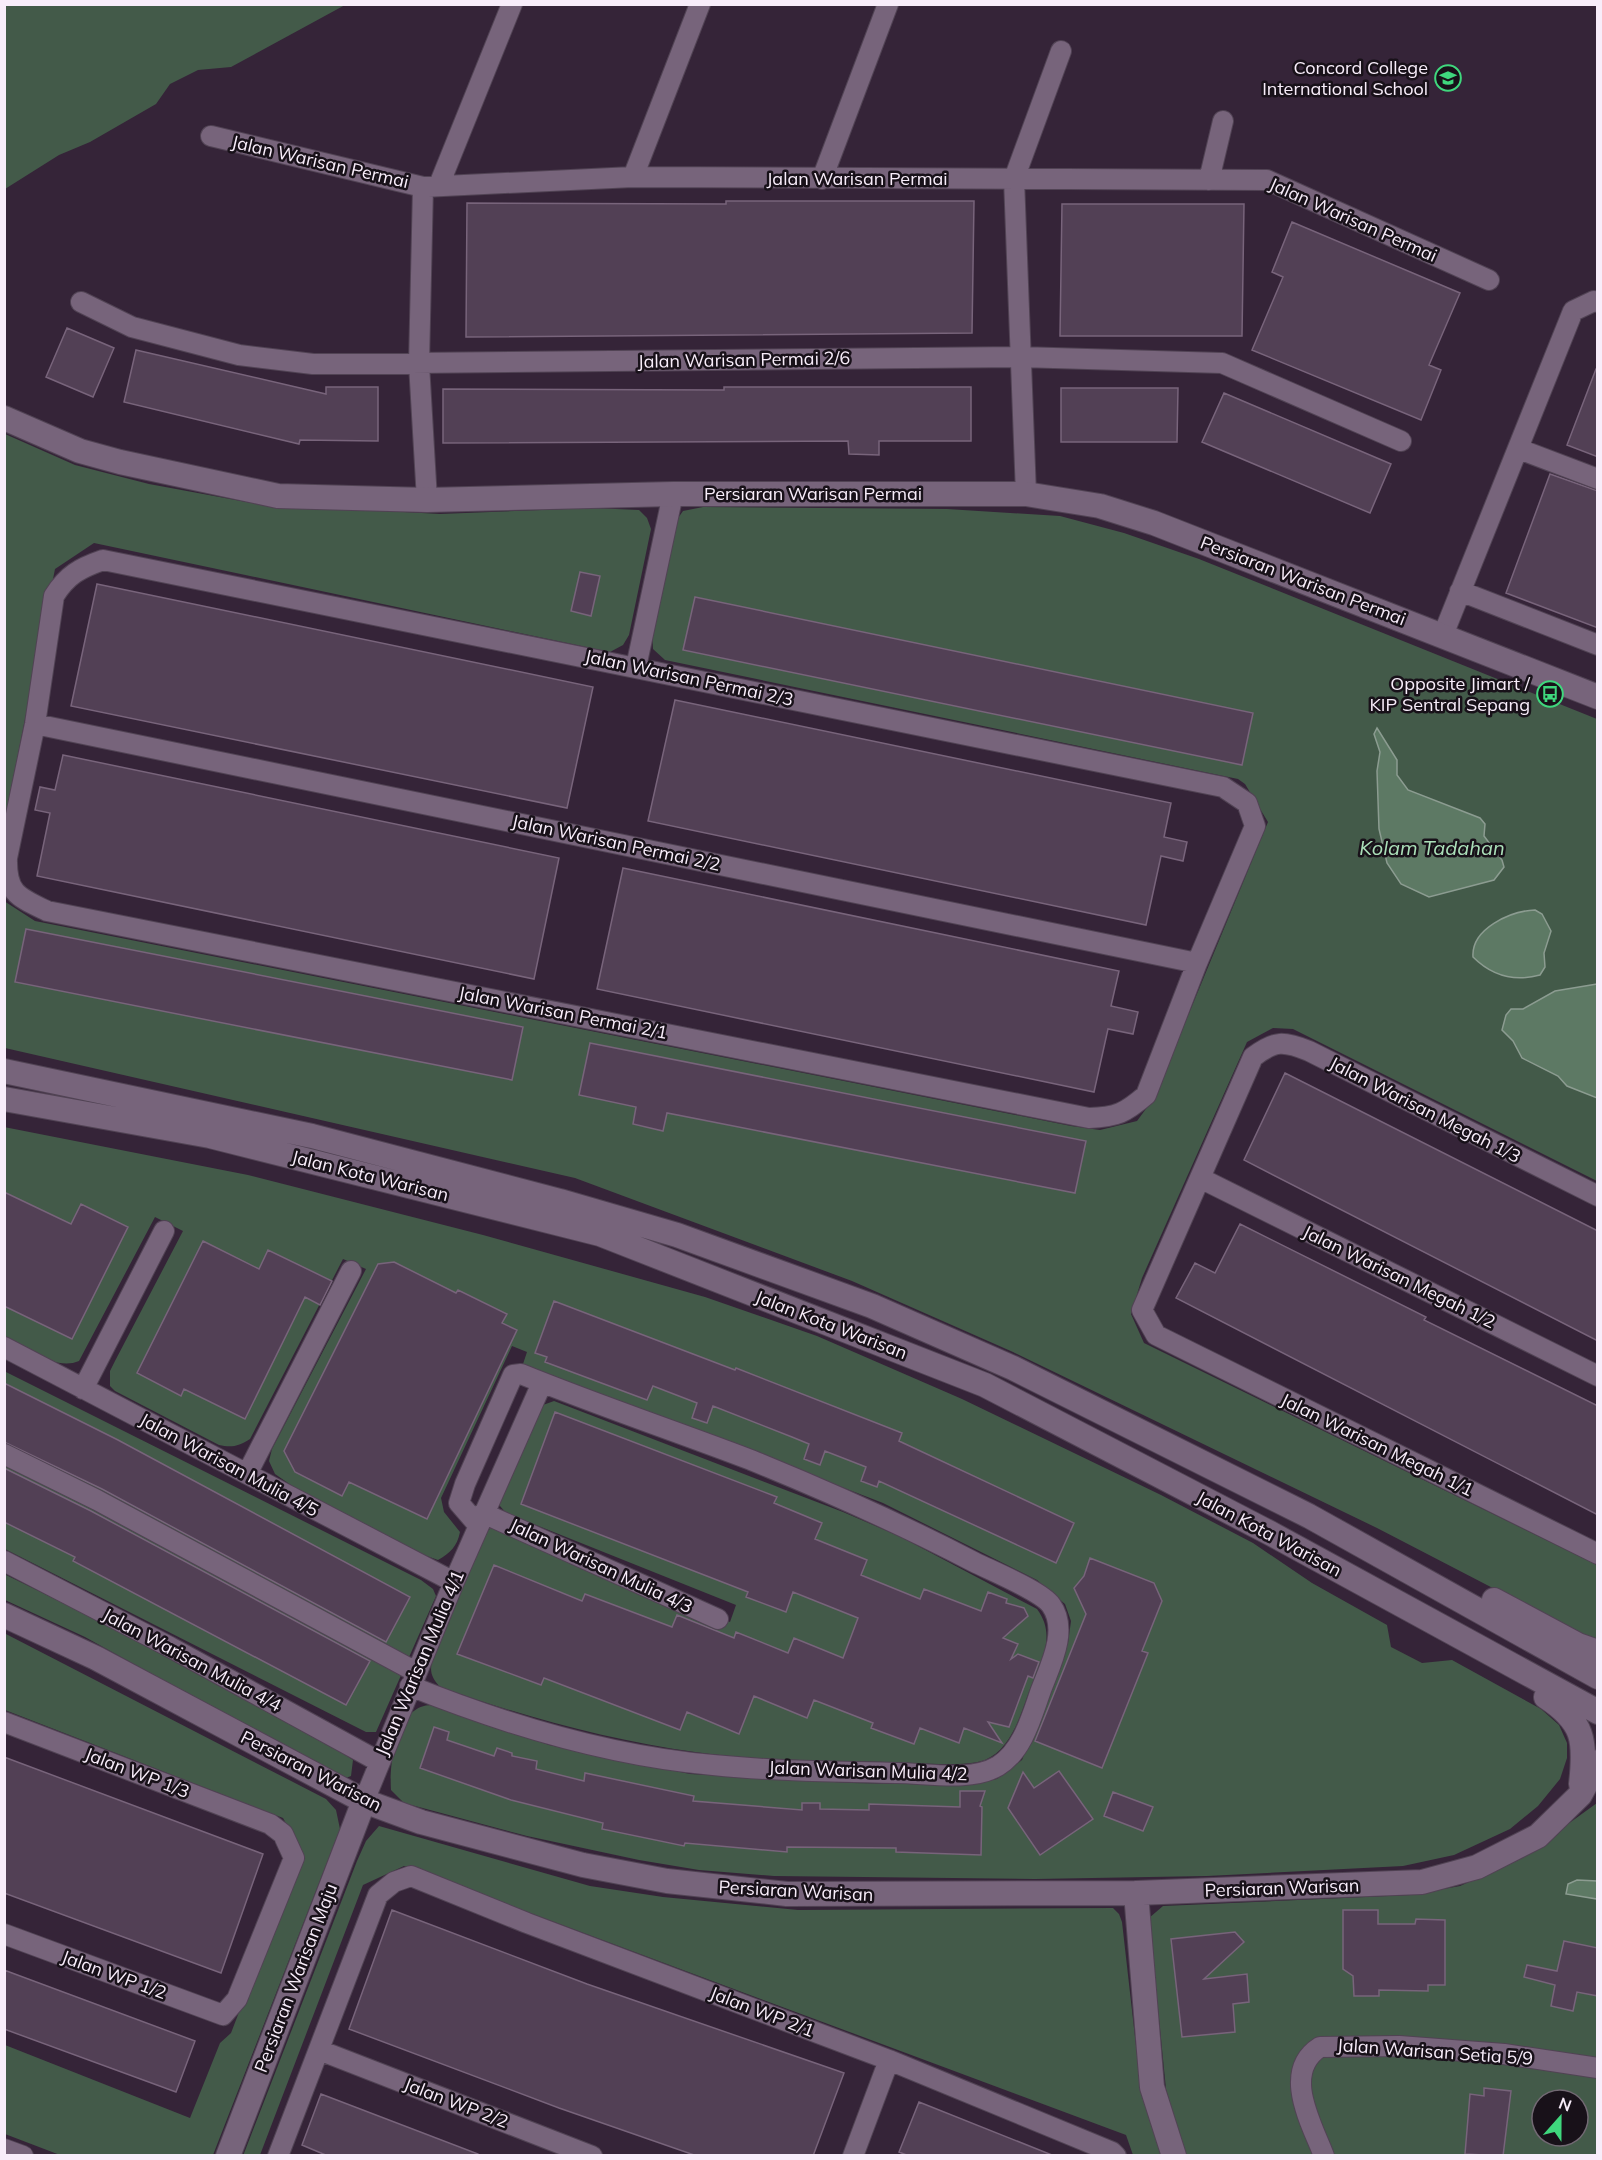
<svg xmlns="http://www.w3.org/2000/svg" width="1602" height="2160" viewBox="0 0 1602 2160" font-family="Mulish,sans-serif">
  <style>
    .green { fill: #435a49; fill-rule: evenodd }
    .water { fill: #5d7964; stroke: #8c9c91; stroke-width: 1.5 }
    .building { fill: #524055; stroke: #78647b; stroke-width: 1.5 }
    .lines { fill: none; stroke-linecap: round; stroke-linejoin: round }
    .minor-casing { stroke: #514354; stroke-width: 22 }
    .tertiary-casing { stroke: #514354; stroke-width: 26 }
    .minor { stroke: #77647b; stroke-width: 20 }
    .tertiary { stroke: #77647b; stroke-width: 24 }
    .labels { text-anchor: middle; stroke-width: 5; stroke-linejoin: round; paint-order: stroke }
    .poi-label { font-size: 18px; fill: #f8edfa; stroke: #181119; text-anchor: end }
    .street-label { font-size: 18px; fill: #f8edfa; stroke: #181119 }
    .water-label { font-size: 20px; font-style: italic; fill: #abe0b9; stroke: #181119 }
  </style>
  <rect width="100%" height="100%" fill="#352438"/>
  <path class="green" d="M5,4H345V5L231,67L198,70L170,84L156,104L90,142L59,155L5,189Z
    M5,434L75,465L149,484L257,504L440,514L593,508L639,510L647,518L651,529L629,635L623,645L610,652L94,543L55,569L5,819Z
    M703,507L947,509L1060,516L1124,533L1199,559L1597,719V1181L1293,1029L1273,1028L1247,1042L1142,1278L1131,1314L1144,1343L1597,1565V1639L1587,1637L1377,1528L1013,1352L852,1281L575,1178L5,1048L4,901L35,921L1071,1126L1100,1130L1137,1121L1154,1098L1268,822L1245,784L1238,779L665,660L653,649L652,633L676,521L683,511Z
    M4,1127L248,1175L483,1235L705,1297L817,1336L962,1399L1161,1495L1253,1543L1312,1583L1387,1625L1391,1647L1422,1663L1452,1660L1541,1709L1559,1725L1567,1743V1758L1560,1779L1538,1806L1510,1829L1454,1855L1403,1866L1207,1876L1035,1879L774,1876L699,1870L639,1860L527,1836L404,1803L391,1790C389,1762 397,1703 433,1705L549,1745L690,1774L852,1783L963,1785L997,1779L1022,1760L1068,1643L1071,1621L1065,1604L1037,1580L883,1503L523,1364L527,1352L512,1346L441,1498L444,1512L460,1532C457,1547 450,1553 438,1560L424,1555L298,1490L275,1474L269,1461L272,1449L366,1269L343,1259L250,1439C239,1446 232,1448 219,1445L115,1391L110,1386V1371L115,1361L183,1231L155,1217L79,1361C56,1371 25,1348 5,1338Z
    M4,1371L421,1580L433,1589L436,1596L376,1732H366L5,1549Z
    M554,1401L843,1512L901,1537L1037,1609C1057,1636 1041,1661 1030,1689C1021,1713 1012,1749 985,1760C963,1768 910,1762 885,1762C822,1760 757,1761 695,1752C607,1740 522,1716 440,1687C431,1677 429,1671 433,1658L485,1531L495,1527L730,1622L736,1605L506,1513L500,1506V1497L543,1405Z
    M4,1574L96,1619L344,1754L353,1760L351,1776L346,1778L334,1775L85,1637L5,1600Z
    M4,1633L326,1799L336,1810L340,1829L213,2155H60L5,2134V2045L190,2118L220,2043L231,2033L301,1851L283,1818L5,1710Z
    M1597,1803V2155H1185L1166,2089L1149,1918L1163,1906L1410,1895L1460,1886L1518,1860ZM1542,2100H1578V2136H1542Z
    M379,1826L590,1886L663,1897L798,1910L1113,1908L1119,1914L1122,1922L1141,2090L1161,2155H1133L1126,2135L404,1866L363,1885L260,2155L243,2156L357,1861L366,1841Z"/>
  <path class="water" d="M1377,728L1397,760V775L1408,790L1480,818L1485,824L1484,836L1502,860L1504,867L1494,880L1429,897L1401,884L1387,863L1379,829L1377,771L1380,752L1374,734Z
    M1535,910L1542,914L1551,931L1544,953L1545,967L1540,975C1514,982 1492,976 1473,957C1471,929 1510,911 1535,910Z
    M1597,984H1598L1597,1098L1567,1086L1558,1076L1522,1058L1513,1041L1502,1030L1506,1015L1511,1009H1523L1555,991Z
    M1577,1880L1597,1881V1899L1566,1894L1568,1884Z"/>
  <path class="building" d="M726,201H974L972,333L466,337L467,203L726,204Z
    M1062,204H1244L1242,336H1060Z
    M1292,222L1460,293L1429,365L1441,370L1421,420L1252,350L1283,277L1272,272Z
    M67,328L114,348L93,397L46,377Z
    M136,350L326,394V387H378V441L300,440L299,444L124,402Z
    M1596,369H1598V457L1567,445Z
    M724,387H971V441H879V455L849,454L848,441L443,443V389L724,390Z
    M1061,388H1178L1177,442H1061Z
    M1224,393L1391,464L1370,513L1202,442Z
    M1550,474L1598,491V628L1506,593Z
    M580,572L600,576L591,616L571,611Z
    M97,584L593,687L567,808L71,706Z
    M695,597L1253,713L1242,765L683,650Z
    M675,700L1171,803L1164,837L1187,842L1183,861L1161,856L1146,925L648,821Z
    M63,755L559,858L534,979L37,876L50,813L35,810L40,787L55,790Z
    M623,868L1119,971L1111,1006L1138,1012L1133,1034L1108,1029L1094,1092L597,989Z
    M26,929L523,1027L512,1080L15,982Z
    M590,1043L1086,1141L1075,1193L667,1113L663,1131L633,1124L636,1107L579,1095Z
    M1285,1073L1598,1231V1341L1244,1160Z
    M4,1192L71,1224L81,1204L128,1227L72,1339L4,1306Z
    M1240,1224L1426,1317L1424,1320L1598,1406V1515L1176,1298L1195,1263L1215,1273Z
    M203,1241L259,1269L268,1250L332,1281L320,1305L305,1297L245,1419L184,1389L181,1396L137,1373Z
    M394,1262L456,1293L458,1290L507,1314L502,1323L517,1330L427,1519L349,1482L342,1496L295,1472L284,1451L378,1264Z
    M554,1301L735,1370L736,1368L902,1433L899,1441L1074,1523L1056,1563L879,1481L877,1487L861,1481L866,1467L825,1451L820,1465L804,1459L809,1444L792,1437L713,1406L707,1423L692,1418L697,1403L653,1386L647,1400L545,1362L547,1357L535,1353Z
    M4,1383L118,1440L410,1597L386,1642L102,1489L4,1442Z
    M555,1412L777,1497L774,1503L822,1523L815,1539L867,1560L861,1575L920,1599L924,1589L981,1611L988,1592L1007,1599L1006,1603L1024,1608L1028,1616L1003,1638L1018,1644L1011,1659L1018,1654L1039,1662L1033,1678L1028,1676L1009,1727L988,1722L1002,1743L964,1728L959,1743L920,1728L914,1744L871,1728L873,1723L814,1700L807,1718L754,1696L739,1734L687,1712L680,1730L544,1678L541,1685L457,1654L494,1565L582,1601L585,1594L672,1627L677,1615L734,1638L736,1632L788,1653L794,1638L843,1658L858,1618L793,1592L786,1612L746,1597L748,1592L521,1504Z
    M4,1468L91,1511L370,1661L346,1705L73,1561L75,1557L4,1522Z
    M1090,1558L1154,1583L1162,1601L1142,1651L1148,1653L1102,1768L1035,1741L1086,1614L1074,1588L1084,1576Z
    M434,1727L449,1732L447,1740L494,1756L497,1748L512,1753V1756L537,1761L536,1769L584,1781L585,1773L694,1796L693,1801L802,1810V1803H820V1809L869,1810V1804L960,1807V1791H985L980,1806L982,1807L981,1855L896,1852V1848L787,1847V1852L685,1843L684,1846L602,1829L603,1823L511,1800L420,1768Z
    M4,1757L263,1854L221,1973L4,1893Z
    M1059,1771L1093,1819L1040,1855L1008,1808L1023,1772L1034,1788Z
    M1113,1792L1153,1807L1143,1831L1104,1816Z
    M392,1910L587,1984L844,2073L813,2156H697L559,2108L349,2029Z
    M1343,1910H1378V1924H1415L1416,1919L1445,1920V1985H1428V1991L1379,1990V1996H1354L1353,1976L1343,1969Z
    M1235,1932L1244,1942L1204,1979L1247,1974L1249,2002L1233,2004L1235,2032L1182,2037L1171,1939Z
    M1564,1941L1598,1948V1996L1577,1992L1573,2011L1551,2006L1555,1985L1524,1977L1527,1965L1557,1971Z
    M4,1970L195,2041L176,2092L4,2029Z
    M1484,2088L1511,2091L1503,2156L1465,2154L1470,2094L1484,2096Z
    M321,2094L478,2154V2156H328L302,2145Z
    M919,2102L1052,2155V2156H909L899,2152Z"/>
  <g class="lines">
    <g class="minor-casing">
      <path id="minor" d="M211,136L423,187L633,177L1267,180L1489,280
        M633,177L700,4
        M822,179L888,4
        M1209,180L1223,121
        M439,185L512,4
        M423,187L419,364L427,500
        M81,302L132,327L239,355L313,364L1020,357L1222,363L1401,441
        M1519,449L1598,479
        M1026,494L1014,179L1061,51
        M103,560L1223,787L1247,803L1255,826L1197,963L1146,1095C1125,1113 1117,1117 1089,1118L47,911C18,897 6,893 7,858L35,724L54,596C67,575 80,568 103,560Z
        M1460,591L1598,645
        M1443,635L1573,311L1594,301L1598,302
        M636,667L673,494
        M35,724L1197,963
        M1200,1178L1598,1376
        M1598,1196L1309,1051C1284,1041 1275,1040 1253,1057L1142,1310L1156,1335L1598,1554
        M4,1347L454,1582
        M83,1389L164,1231
        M4,1454L97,1500L416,1672
        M247,1474L351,1271
        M483,1513L718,1619
        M4,1561L170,1647L378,1761
        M410,1686C507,1725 609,1756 713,1765C774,1771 836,1772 897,1773C927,1773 971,1782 998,1766C1023,1751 1032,1715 1041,1690C1050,1666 1069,1630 1051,1605C1041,1591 992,1571 974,1562C901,1524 827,1491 751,1460C675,1431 597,1405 521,1374L513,1375L465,1484L459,1503L478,1525
        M4,1722L270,1824L283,1834L294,1858L237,1999L223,2015L4,1934
        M364,1801L454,1582L542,1383
        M319,2050L592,2156
        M4,2149L23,2156
        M278,2156L378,1895L394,1882L411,1876L527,1923L889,2060L1112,2152L1116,2156
        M853,2156L889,2060
        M1324,2156C1312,2124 1281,2072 1320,2047L1399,2046L1504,2054L1598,2068"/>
    </g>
    <g class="tertiary-casing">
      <path id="tertiary" d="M4,418L80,451L120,462L278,496L427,500L673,494H1026L1100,506L1154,523L1598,697
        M4,1071L312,1136L560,1201L677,1235L872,1306L1013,1368L1309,1516L1598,1677
        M4,1099L210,1136L600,1234L985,1385L1270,1533L1598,1712
        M1494,1600L1578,1645L1598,1652
        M4,1615L96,1658L364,1801L421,1822L583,1865L667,1881L787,1894L1136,1893L1422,1882L1477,1867L1538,1836L1580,1795L1598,1762
        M1546,1697C1584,1722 1586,1740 1581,1784
        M1136,1893L1152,2087L1174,2156
        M228,2156L364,1801"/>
    </g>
    <use href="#minor" class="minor"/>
    <use href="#tertiary" class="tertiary"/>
  </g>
  <defs>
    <g id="school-ring" transform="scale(1.35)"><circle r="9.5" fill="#181119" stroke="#3fd77d" stroke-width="1.5"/><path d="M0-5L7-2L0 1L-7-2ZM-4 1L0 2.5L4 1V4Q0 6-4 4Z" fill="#3fd77d"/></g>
    <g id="bus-ring" transform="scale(1.35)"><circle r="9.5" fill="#181119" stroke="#3fd77d" stroke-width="1.5"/><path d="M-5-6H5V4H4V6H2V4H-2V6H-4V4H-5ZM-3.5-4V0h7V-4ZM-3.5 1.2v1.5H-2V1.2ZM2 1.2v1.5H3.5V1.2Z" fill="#3fd77d"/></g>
  </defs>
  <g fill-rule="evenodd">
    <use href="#school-ring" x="1448" y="78"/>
    <use href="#bus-ring" x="1550" y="694"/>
  </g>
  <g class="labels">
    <g class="poi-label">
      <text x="1428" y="74">Concord College<tspan x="1428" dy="21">International School</tspan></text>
      <text x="1530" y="690">Opposite Jimart /<tspan x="1530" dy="21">KIP Sentral Sepang</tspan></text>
    </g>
    <g class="street-label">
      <text transform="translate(320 162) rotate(13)" y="6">Jalan Warisan Permai</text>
      <text x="857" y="185">Jalan Warisan Permai</text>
      <text transform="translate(1353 220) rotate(24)" y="6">Jalan Warisan Permai</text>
      <text transform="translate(744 360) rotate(-1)" y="6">Jalan Warisan Permai 2/6</text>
      <text x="813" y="500">Persiaran Warisan Permai</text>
      <text transform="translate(1303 581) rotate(21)" y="6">Persiaran Warisan Permai</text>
      <text transform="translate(689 678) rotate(12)" y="6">Jalan Warisan Permai 2/3</text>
      <text transform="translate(616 843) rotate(12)" y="6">Jalan Warisan Permai 2/2</text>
      <text transform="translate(563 1013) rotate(11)" y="6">Jalan Warisan Permai 2/1</text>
      <text transform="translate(1425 1110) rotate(27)" y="6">Jalan Warisan Megah 1/3</text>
      <text transform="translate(370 1176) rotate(14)" y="6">Jalan Kota Warisan</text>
      <text transform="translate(1399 1277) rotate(26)" y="6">Jalan Warisan Megah 1/2</text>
      <text transform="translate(831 1325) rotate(21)" y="6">Jalan Kota Warisan</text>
      <text transform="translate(1377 1445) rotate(26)" y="6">Jalan Warisan Megah 1/1</text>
      <text transform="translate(229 1465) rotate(28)" y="6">Jalan Warisan Mulia 4/5</text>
      <text transform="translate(1269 1534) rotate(28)" y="6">Jalan Kota Warisan</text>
      <text transform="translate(601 1566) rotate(25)" y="6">Jalan Warisan Mulia 4/3</text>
      <text transform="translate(192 1660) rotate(28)" y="6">Jalan Warisan Mulia 4/4</text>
      <text transform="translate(420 1663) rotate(-67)" y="6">Jalan Warisan Mulia 4/1</text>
      <text transform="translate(311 1771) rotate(27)" y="6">Persiaran Warisan</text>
      <text transform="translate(868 1771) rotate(2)" y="6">Jalan Warisan Mulia 4/2</text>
      <text transform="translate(137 1773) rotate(21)" y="6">Jalan WP 1/3</text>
      <text transform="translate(1282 1888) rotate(-2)" y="6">Persiaran Warisan</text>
      <text transform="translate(796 1891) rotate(3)" y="6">Persiaran Warisan</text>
      <text transform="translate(114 1975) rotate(20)" y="6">Jalan WP 1/2</text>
      <text transform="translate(296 1978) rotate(-69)" y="6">Persiaran Warisan Maju</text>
      <text transform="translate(762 2012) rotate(21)" y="6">Jalan WP 2/1</text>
      <text transform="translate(1435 2052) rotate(4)" y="6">Jalan Warisan Setia 5/9</text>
      <text transform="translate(456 2103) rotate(21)" y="6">Jalan WP 2/2</text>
    </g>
    <g class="water-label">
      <text x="1432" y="855">Kolam Tadahan</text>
    </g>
  </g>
  <rect width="1602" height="2160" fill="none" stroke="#f8edfa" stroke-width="12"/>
  <g transform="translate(1560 2118) rotate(21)"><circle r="28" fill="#181119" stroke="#726973" stroke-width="1.5"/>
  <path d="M0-4.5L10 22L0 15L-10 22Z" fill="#3fd77d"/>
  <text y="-9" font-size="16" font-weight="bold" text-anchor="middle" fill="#f8edfa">N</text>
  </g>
</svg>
